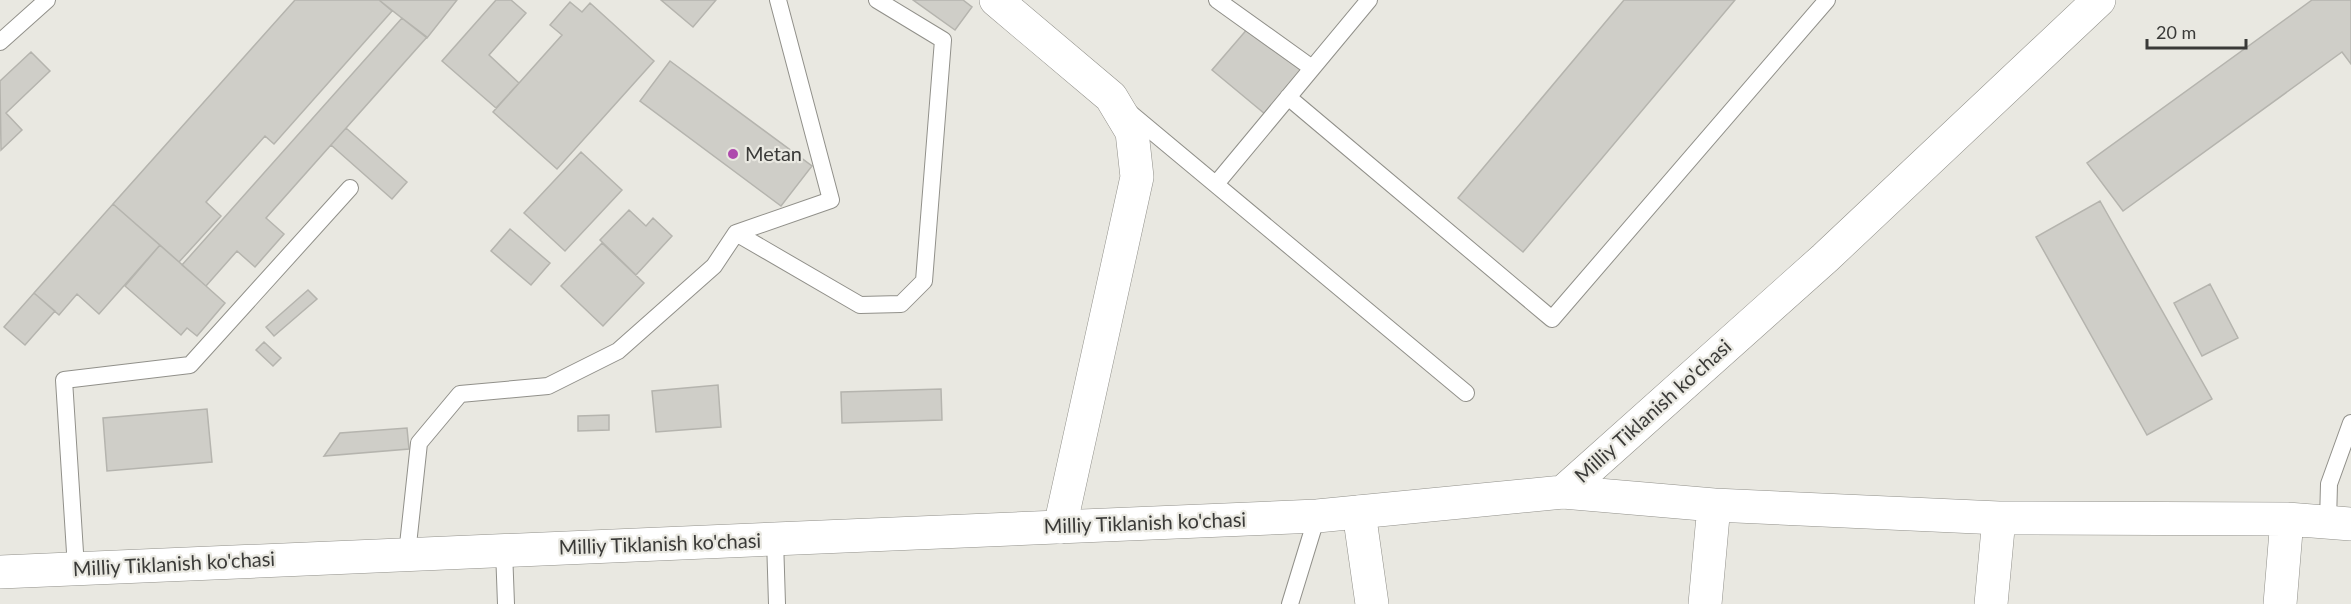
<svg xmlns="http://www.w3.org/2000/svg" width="2351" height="604" viewBox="0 0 2351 604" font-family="Lato,sans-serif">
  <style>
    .building { fill: #cfcec8; stroke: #b5b4ae; stroke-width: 1.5 }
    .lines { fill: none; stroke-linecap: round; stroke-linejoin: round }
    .lane-casing { stroke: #91908a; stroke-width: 18 }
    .street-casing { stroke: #91908a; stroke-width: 34 }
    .secondary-casing { stroke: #91908a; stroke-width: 34 }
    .lane { stroke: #fff; stroke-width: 16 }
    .street { stroke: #fff; stroke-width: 33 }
    .secondary { stroke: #fff; stroke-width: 33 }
    .poi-dot { fill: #ae49ad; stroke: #e9e8e1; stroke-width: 2 }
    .labels { text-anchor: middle; stroke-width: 4.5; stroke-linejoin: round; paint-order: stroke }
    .poi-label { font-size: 20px; fill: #3a3a38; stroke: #e9e8e1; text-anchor: start }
    .street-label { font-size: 20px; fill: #3a3a38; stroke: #e9e8e1 }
  </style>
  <rect width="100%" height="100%" fill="#e9e8e1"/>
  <path class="building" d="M295,0H379L392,11L274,144L265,136L206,202L221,216L179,262L113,204Z
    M379,0H457L427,38Z
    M496,0H511L526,13L489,55L519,83L496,108L442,61Z
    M661,0H716L693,27Z
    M913,0H963L972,7L955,30Z
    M1624,0H1735L1523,252L1458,198Z
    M2312,0H2351V64L2342,52L2123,211L2087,163Z
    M570,2L582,12L590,3L654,61L557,169L493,112L562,35L550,25Z
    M402,18L427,37L266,218L284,234L255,267L237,251L206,286L182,265Z
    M1249,27L1302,71L1265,114L1212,70Z
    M31,52L50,71L6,113L22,130L1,150L0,81Z
    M670,61L812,166L781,206L640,101Z
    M346,128L407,182L392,199L331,145Z
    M581,152L622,190L565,251L524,213Z
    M2100,201L2212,399L2147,435L2036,237Z
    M113,204L160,245L99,314L77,294L59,315L34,293Z
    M629,210L646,226L653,218L672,236L636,275L600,240Z
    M510,229L550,263L531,285L491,251Z
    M602,243L644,283L603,326L561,286Z
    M160,245L225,303L197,336L187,328L181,335L125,286Z
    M2210,284L2238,338L2202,356L2174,303Z
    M308,290L317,299L274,336L266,327Z
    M34,293L55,311L25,345L4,327Z
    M264,342L281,358L273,366L256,350Z
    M718,385L721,427L656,432L652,391Z
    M941,389L942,420L842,423L841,392Z
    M207,409L212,462L107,471L103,418Z
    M609,415V430L578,431V416Z
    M407,428L409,449L324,456L340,433Z"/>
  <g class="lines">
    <g class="lane-casing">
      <path id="lane" d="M1217,0L1312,68
        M0,42L47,0
        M1288,97L1552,319L1827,0
        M1130,113L1466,393
        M1216,184L1369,0
        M736,233L860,305L901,304L924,281L943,40L877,0
        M2328,522L2329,484L2351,423
        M775,539L777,604
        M504,550L506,604
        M407,554L419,443L460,394L548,386L618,351L714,266L736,233L831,200L778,0
        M76,568L64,380L190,365L350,188
        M1290,604L1317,516"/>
    </g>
    <g class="street-casing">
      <path id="street" d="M996,0L1111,97L1132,132L1137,177L1060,527
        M1563,492L1714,505L1999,518L2287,519L2351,524
        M1359,512L1372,604
        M1705,604L1714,505
        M1991,604L1999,518
        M2280,604L2287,519"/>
    </g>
    <g class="secondary-casing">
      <path id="secondary" d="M0,572L1317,516L1563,492L1825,258L2099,0"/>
    </g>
    <use href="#lane" class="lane"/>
    <use href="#street" class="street"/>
    <use href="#secondary" class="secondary"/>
  </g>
  <circle class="poi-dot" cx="733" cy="154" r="6"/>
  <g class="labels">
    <g class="poi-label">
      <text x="745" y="161">Metan</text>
    </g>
    <g class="street-label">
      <text transform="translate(1653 411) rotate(-42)" y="7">Milliy Tiklanish ko'chasi</text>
      <text transform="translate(1145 523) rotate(-2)" y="7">Milliy Tiklanish ko'chasi</text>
      <text transform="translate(660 544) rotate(-2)" y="7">Milliy Tiklanish ko'chasi</text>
      <text transform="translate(174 564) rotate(-3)" y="7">Milliy Tiklanish ko'chasi</text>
    </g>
  </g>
  <path d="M2147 39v9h99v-9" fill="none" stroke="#3a3a38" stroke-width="3"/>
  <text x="2156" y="39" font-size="18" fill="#3a3a38" stroke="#e9e8e1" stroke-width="4.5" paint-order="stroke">20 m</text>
</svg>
